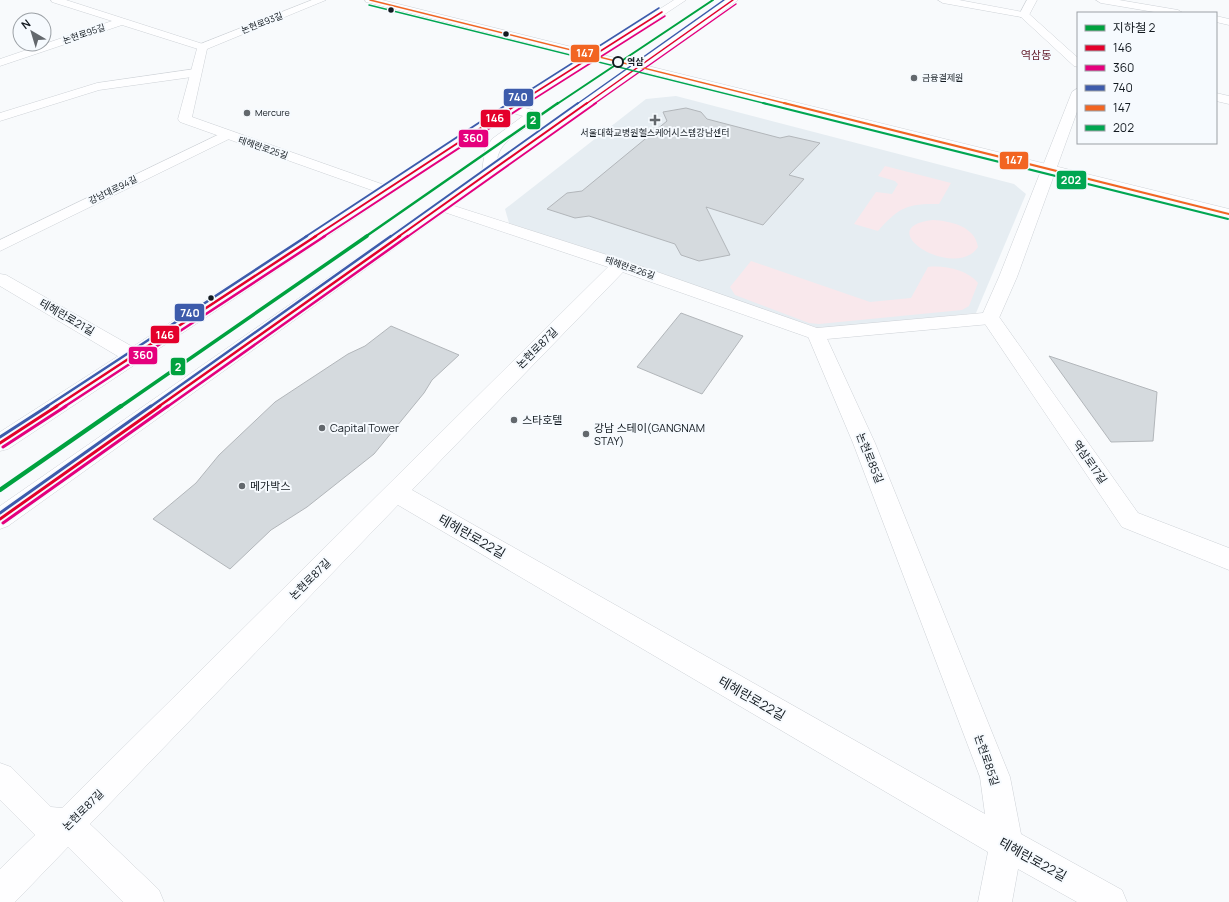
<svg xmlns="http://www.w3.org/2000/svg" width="1229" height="902" viewBox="0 0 1229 902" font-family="Manrope,'Noto Sans KR',sans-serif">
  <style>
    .built { fill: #e6edf2 }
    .green { fill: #f9e8ec }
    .building { fill: #d5dade; stroke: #b2b6ba }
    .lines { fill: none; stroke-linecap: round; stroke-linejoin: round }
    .street-casing { stroke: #ced2d7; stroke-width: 1 }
    .secondary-casing { stroke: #ced2d7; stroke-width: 1 }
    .primary-casing { stroke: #ced2d7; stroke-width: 1 }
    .street { fill: #fefeff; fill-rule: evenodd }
    .secondary { fill: #fefeff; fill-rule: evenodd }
    .primary { fill: #fefeff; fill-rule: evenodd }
    .bus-1-far3-casing { stroke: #f6fafe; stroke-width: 3 }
    .bus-1-far2-casing { stroke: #f6fafe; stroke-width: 4 }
    .bus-1-far1-casing { stroke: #f6fafe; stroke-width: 5 }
    .bus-1-casing { stroke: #f6fafe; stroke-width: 6 }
    .bus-2-far3-casing { stroke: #f6fafe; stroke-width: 3 }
    .bus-2-far2-casing { stroke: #f6fafe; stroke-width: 4 }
    .bus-2-far1-casing { stroke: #f6fafe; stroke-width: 5 }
    .bus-2-casing { stroke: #f6fafe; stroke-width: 6 }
    .bus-3-far3-casing { stroke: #f6fafe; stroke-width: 3 }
    .bus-3-far2-casing { stroke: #f6fafe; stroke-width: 4 }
    .bus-3-far1-casing { stroke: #f6fafe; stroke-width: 5 }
    .bus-3-casing { stroke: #f6fafe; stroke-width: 6 }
    .bus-4-far1-casing { stroke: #f6fafe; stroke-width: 3 }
    .bus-4-casing { stroke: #f6fafe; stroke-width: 4 }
    .bus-5-far1-casing { stroke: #f6fafe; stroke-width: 3 }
    .bus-5-casing { stroke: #f6fafe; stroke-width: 4 }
    .bus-1-far3 { stroke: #e4002b; stroke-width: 1.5 }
    .bus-1-far2 { stroke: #e4002b; stroke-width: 2 }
    .bus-1-far1 { stroke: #e4002b; stroke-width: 2.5 }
    .bus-1 { stroke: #e4002b; stroke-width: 3 }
    .bus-2-far3 { stroke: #e5007d; stroke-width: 1.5 }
    .bus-2-far2 { stroke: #e5007d; stroke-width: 2 }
    .bus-2-far1 { stroke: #e5007d; stroke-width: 2.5 }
    .bus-2 { stroke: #e5007d; stroke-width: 3 }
    .bus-3-far3 { stroke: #3d5bab; stroke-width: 1.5 }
    .bus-3-far2 { stroke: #3d5bab; stroke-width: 2 }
    .bus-3-far1 { stroke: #3d5bab; stroke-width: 2.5 }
    .bus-3 { stroke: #3d5bab; stroke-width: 3 }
    .bus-4-far1 { stroke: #f26522; stroke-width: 1.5 }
    .bus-4 { stroke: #f26522; stroke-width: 2 }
    .bus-5-far1 { stroke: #00a651; stroke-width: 1.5 }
    .bus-5 { stroke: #00a651; stroke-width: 2 }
    .metro-1-far3-casing { stroke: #f6fafe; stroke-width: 3.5 }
    .metro-1-far2-casing { stroke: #f6fafe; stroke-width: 4.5 }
    .metro-1-far1-casing { stroke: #f6fafe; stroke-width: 6 }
    .metro-1-casing { stroke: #f6fafe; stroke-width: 8 }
    .metro-1-far3 { stroke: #00a23f; stroke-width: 2 }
    .metro-1-far2 { stroke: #00a23f; stroke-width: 2.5 }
    .metro-1-far1 { stroke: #00a23f; stroke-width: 3.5 }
    .metro-1 { stroke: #00a23f; stroke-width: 4.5 }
    .bus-dot { fill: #131a20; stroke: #f6fafe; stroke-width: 1.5 }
    .stop-dot { fill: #f6fafe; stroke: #131a20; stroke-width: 2 }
    .poi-dot { fill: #63686d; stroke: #f6fafe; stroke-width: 1.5 }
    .labels { text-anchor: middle; stroke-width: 4; stroke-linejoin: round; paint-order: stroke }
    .far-street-label { font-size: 9px; fill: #131a20; stroke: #f6fafe }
    .far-stop-label { font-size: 9px; font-weight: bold; fill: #131a20; stroke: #f6fafe; text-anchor: start }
    .far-poi-label { font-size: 9px; fill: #131a20; stroke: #f6fafe; text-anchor: start }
    .far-quarter-label { font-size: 11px; fill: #652030; stroke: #f6fafe }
    .street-label { font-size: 11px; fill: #131a20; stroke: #f6fafe }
    .poi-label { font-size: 11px; fill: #131a20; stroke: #f6fafe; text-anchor: start }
    .near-street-label { font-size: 13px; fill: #131a20; stroke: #f6fafe }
    .line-badge { stroke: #f6fafe; stroke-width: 1.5 }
    .badge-label { font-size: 11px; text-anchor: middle; font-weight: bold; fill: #fff }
  </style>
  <rect width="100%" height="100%" fill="#f8fafc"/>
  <path class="built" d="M676,96L1014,184L1026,194L976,313L821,329L509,223L505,209L646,99Z"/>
  <path class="green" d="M885,166L951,183L939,204C907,203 898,208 878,231L854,224L876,192L892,194L898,184L895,181L878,176Z
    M933,220C950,221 975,226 978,247C955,282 868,227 933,220Z
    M751,261L870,302L911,298L928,267C944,265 968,270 978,283L969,306L962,310L819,324L809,323L735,295L730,287Z"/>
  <path class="building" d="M686,108L701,112L707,119L780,138L789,136L820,143L789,175L804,179L763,225L706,207L730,255L699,261L681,255L675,244L589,216L575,218L547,209L567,193L582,191L667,121L663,112Z
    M681,313L743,336L702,394L637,367Z
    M391,326L459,355L432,380L424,393L374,454L307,507L271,530L230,569L153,519L196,483L219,455L275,402L348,354L365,346Z
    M1049,356L1157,392L1153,441L1111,442Z"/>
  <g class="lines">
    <g class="street-casing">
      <path id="street" d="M51,0H66L206,45L208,47L206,49H198L122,25L0,66V59L112,21L52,2Z
        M1027,0H1037L1028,17H1020L1019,15Z
        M1096,0H1119L1178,10L1183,13H1160L1101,3Z
        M1216,16L1229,19V25L1216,22Z
        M195,69L201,73L199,76L99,90L0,121V113L97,83Z
        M1216,93L1229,96V104L1216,101Z
        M226,131L231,132L233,135L231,138L0,251V240Z
        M620,260L626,261L629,265L626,269L412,490L985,814L980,777L853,443L807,334L809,330L816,328L823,330L875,443L1010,777L1021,834L1122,890L1127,902H1077L1018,869L1012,902H978L988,852L398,505L90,824L159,890L164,902H123L68,847L15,902H0V869L35,835L0,800V763L11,767L51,807L62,808L614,261Z
        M0,274L6,275L140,351L143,356L140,361L133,363L126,361L0,286Z
        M990,312L997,314L1138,513L1229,548V570L1122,527L981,318L983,314Z"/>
    </g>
    <g class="secondary-casing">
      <path id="secondary" d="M312,0H326L207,49L192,117L390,187L393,190L390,193H380L180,122L178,119L198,45Z
        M938,0H959L1028,13L1078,58V67L1074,66L1021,17L943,3Z
        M1078,88V109L1017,277L999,318L997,322L990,324L816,340L614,269L438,210L435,207L438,204H448L626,261L817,328L983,313L999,277L1072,92Z"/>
    </g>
    <g class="primary-casing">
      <path id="primary" d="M365,0H382L592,52L674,0H686L603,55L636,63L726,0H738L648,66L1229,209V219L641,71L8,526L0,529V506L482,171L485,150L492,139L523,116L513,113L8,449L0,451V432L584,57L366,2ZM595,60L629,68L497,160C501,136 525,134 537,117L533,110L521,107Z"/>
    </g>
    <use href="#street" class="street"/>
    <use href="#secondary" class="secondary"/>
    <use href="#primary" class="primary"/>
    <g class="bus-1-far3-casing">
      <path id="bus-1-far3" d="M517,104L662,12
        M586,104L733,0"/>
    </g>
    <g class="bus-1-far2-casing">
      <path id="bus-1-far2" d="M314,237L519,103
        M398,237L587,103"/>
    </g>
    <g class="bus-1-far1-casing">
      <path id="bus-1-far1" d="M55,407L316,236
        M158,407L400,236"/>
    </g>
    <g class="bus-1-casing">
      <path id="bus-1" d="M0,443L57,406
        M0,519L160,406"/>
    </g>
    <g class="bus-2-far3-casing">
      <path id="bus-2-far3" d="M526,104L665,16
        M594,104L736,4"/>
    </g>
    <g class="bus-2-far2-casing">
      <path id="bus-2-far2" d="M323,237L528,103
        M407,237L596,103"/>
    </g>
    <g class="bus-2-far1-casing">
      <path id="bus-2-far1" d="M64,407L325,236
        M167,407L408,236"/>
    </g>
    <g class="bus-2-casing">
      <path id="bus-2" d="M3,447L66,406
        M3,523L168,406"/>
    </g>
    <g class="bus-3-far3-casing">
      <path id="bus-3-far3" d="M508,104L659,8
        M577,104L724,0"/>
    </g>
    <g class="bus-3-far2-casing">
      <path id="bus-3-far2" d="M305,237L509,103
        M390,237L578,103"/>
    </g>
    <g class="bus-3-far1-casing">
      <path id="bus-3-far1" d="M46,407L307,236
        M150,407L391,236"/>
    </g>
    <g class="bus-3-casing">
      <path id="bus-3" d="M0,437L48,406
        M0,513L151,406"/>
    </g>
    <g class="bus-4-far1-casing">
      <path id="bus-4-far1" d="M370,0L788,104"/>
    </g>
    <g class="bus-4-casing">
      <path id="bus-4" d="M784,103L1229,214"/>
    </g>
    <g class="bus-5-far1-casing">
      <path id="bus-5-far1" d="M369,5L767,104"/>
    </g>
    <g class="bus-5-casing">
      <path id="bus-5" d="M763,103L1228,219"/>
    </g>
    <use href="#bus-1-far3" class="bus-1-far3"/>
    <use href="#bus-1-far2" class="bus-1-far2"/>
    <use href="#bus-1-far1" class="bus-1-far1"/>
    <use href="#bus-1" class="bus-1"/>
    <use href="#bus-2-far3" class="bus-2-far3"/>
    <use href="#bus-2-far2" class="bus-2-far2"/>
    <use href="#bus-2-far1" class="bus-2-far1"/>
    <use href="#bus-2" class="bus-2"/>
    <use href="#bus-3-far3" class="bus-3-far3"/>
    <use href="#bus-3-far2" class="bus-3-far2"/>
    <use href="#bus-3-far1" class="bus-3-far1"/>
    <use href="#bus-3" class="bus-3"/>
    <use href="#bus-4-far1" class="bus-4-far1"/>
    <use href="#bus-4" class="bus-4"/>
    <use href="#bus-5-far1" class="bus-5-far1"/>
    <use href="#bus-5" class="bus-5"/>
    <g class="metro-1-far3-casing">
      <path id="metro-1-far3" d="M557,104L713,0"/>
    </g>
    <g class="metro-1-far2-casing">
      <path id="metro-1-far2" d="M365,237L558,103"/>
    </g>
    <g class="metro-1-far1-casing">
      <path id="metro-1-far1" d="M120,407L367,236"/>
    </g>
    <g class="metro-1-casing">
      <path id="metro-1" d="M0,490L121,406"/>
    </g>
    <use href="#metro-1-far3" class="metro-1-far3"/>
    <use href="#metro-1-far2" class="metro-1-far2"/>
    <use href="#metro-1-far1" class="metro-1-far1"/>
    <use href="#metro-1" class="metro-1"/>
  </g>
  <g class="bus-dot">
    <circle cx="391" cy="10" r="3.5"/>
    <circle cx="506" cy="34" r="3.5"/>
    <circle cx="211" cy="298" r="3.5"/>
  </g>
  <circle class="stop-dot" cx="618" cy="62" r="5"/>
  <g class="poi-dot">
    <circle cx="914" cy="78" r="4"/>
    <circle cx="247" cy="113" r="4"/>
    <path d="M653 114h4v4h4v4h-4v4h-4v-4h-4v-4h4z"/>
    <circle cx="514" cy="420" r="4"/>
    <circle cx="322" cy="428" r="4"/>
    <circle cx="586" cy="434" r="4"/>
    <circle cx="242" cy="486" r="4"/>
  </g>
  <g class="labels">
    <g class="far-street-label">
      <text transform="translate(262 23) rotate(-21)" y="3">논현로93길</text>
      <text transform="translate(84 34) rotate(-19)" y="3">논현로95길</text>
      <text transform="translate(263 148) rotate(19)" y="3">테헤란로25길</text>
      <text transform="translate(113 190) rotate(-26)" y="3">강남대로94길</text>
      <text transform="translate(630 268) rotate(19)" y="3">테헤란로26길</text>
    </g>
    <g class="far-stop-label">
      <text x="627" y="65">역삼</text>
    </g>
    <g class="far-poi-label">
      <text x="922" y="81">금융결제원</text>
      <text x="255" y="116">Mercure</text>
      <text x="655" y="136" text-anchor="middle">서울대학교병원헬스케어시스템강남센터</text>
    </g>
    <g class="far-quarter-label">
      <text x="1036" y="59">역삼동</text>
    </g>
    <g class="street-label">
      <text transform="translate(67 317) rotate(30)" y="4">테헤란로21길</text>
      <text transform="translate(537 348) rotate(-45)" y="4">논현로87길</text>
      <text transform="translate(870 458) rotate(68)" y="4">논현로85길</text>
      <text transform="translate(1090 462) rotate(55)" y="4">역삼로17길</text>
      <text transform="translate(310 579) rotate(-45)" y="4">논현로87길</text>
      <text transform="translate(987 760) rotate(71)" y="4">논현로85길</text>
      <text transform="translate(83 810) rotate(-45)" y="4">논현로87길</text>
    </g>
    <g class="poi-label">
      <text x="522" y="424">스타호텔</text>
      <text x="330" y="432">Capital Tower</text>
      <text x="594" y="432">강남 스테이(GANGNAM<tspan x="594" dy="13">STAY)</tspan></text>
      <text x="250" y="490">메가박스</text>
    </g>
    <g class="near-street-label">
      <text transform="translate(472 536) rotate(30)" y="5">테헤란로22길</text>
      <text transform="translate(752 698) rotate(30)" y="5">테헤란로22길</text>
      <text transform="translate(1033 859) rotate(29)" y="5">테헤란로22길</text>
    </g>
  </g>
  <g class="line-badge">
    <rect x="570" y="44" width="30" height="19" rx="4" fill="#f26522"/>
    <rect x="503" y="88" width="31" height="19" rx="4" fill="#3d5bab"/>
    <rect x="480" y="109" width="31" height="19" rx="4" fill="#e4002b"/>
    <rect x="526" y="111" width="15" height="19" rx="4" fill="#00a23f"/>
    <rect x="458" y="129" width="31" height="19" rx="4" fill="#e5007d"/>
    <rect x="999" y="151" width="30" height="19" rx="4" fill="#f26522"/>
    <rect x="1056" y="170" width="31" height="20" rx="4" fill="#00a651"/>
    <rect x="174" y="303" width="31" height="19" rx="4" fill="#3d5bab"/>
    <rect x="150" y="325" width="30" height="19" rx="4" fill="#e4002b"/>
    <rect x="128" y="346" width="30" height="19" rx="4" fill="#e5007d"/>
    <rect x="170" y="357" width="16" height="19" rx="4" fill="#00a23f"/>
  </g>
  <g class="badge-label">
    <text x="585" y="57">147</text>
    <text x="518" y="101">740</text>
    <text x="495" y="122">146</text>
    <text x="533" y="124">2</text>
    <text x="473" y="142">360</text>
    <text x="1014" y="164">147</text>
    <text x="1071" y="184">202</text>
    <text x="190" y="317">740</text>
    <text x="165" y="339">146</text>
    <text x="143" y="359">360</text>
    <text x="178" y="371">2</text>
  </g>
  <rect x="1077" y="12" width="140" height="132" fill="#f6fafe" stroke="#9ba0a5"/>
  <rect x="1085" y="25" width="20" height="6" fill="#00a23f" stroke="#9ba0a5"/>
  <text x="1113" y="32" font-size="12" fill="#131a20">지하철 2</text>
  <rect x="1085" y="45" width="20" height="6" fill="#e4002b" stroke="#9ba0a5"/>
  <text x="1113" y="52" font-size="12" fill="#131a20">146</text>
  <rect x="1085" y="65" width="20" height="6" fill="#e5007d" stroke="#9ba0a5"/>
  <text x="1113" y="72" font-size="12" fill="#131a20">360</text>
  <rect x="1085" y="85" width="20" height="6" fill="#3d5bab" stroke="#9ba0a5"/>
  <text x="1113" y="92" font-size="12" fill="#131a20">740</text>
  <rect x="1085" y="105" width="20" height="6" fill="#f26522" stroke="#9ba0a5"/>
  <text x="1113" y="112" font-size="12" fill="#131a20">147</text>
  <rect x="1085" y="125" width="20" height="6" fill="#00a651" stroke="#9ba0a5"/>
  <text x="1113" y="132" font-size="12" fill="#131a20">202</text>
  <g transform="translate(32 32) rotate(322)"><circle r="19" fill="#f6fafe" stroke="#9ba0a5"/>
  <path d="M0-3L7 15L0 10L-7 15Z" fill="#63686d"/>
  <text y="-6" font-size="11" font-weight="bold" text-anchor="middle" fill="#131a20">N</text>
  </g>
</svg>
